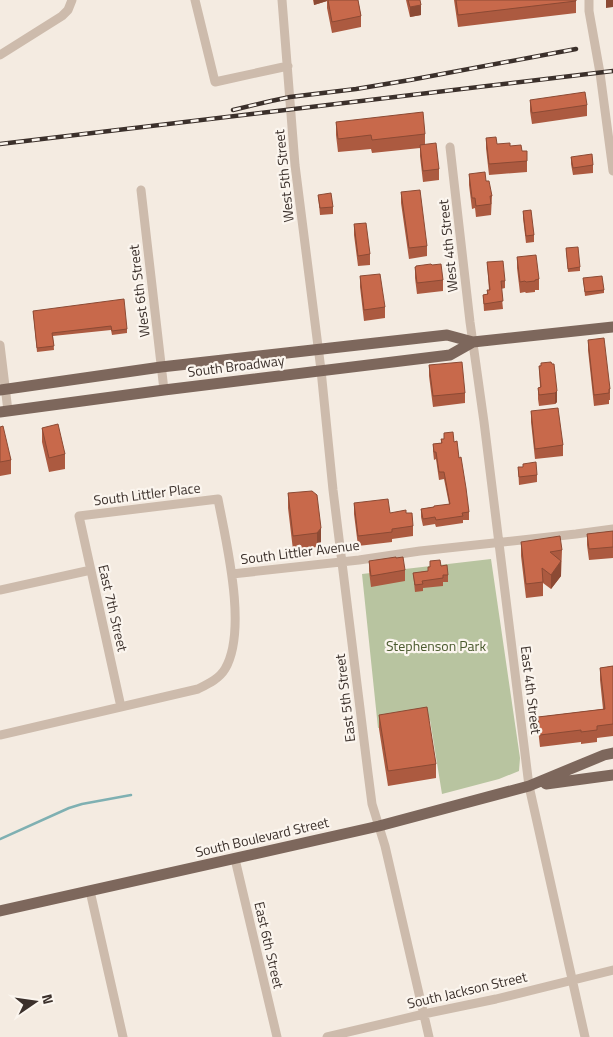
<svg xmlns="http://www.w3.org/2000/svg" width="613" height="1037" viewBox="0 0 613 1037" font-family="'Titillium Web',sans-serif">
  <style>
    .green { fill: #b8c4a0 }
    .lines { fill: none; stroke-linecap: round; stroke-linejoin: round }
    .stream { stroke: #7fb0b2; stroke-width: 2.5 }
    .minor { stroke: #cdbbac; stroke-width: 9 }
    .major { stroke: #7d675c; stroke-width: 11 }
    .rail-casing { stroke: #3b302b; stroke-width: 4.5 }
    .rail { stroke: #fbf5ee; stroke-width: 2.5; stroke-dasharray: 8; stroke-linecap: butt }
    .wall { fill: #ac5a40 }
    .shaded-wall { fill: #8c4a34 }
    .building { fill: #c8694b; stroke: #8c4a34 }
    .labels { text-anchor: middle; stroke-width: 4.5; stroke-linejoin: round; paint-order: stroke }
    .street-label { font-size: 14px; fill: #3b302b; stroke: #fbf5ee }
    .park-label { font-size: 14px; fill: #4a5a2e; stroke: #fbf5ee }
  </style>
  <rect width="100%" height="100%" fill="#f4ebe1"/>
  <path class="green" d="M491,559L520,758L519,771L499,779L442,794L430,720L378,728L362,574Z"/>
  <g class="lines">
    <path class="stream" d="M0,839L69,808L82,804L131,795"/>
    <path class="minor" d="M195,0L215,82L288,66
      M282,0L295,165L321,370L333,490L368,773L372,804L385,846L429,1037
      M589,0V11L600,73L613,171
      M0,55L62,16L68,10L72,0
      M450,147L470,322L484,422L529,786L585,1037
      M141,190L164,390
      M0,345L8,411
      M232,574L359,560L420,551L576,534L613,529
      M0,590L91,570
      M0,735L198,689C208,684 219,679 225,669C248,630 226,542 218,499L79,516L121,707
      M235,859L277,1037
      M90,891L123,1037
      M327,1037L424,1014L496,999L613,970"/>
    <path class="major" d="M0,390L161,367L447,335L473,342
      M0,412L164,390L450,355L473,342L613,327
      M546,784L613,775
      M0,911L379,826L529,786L604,755L613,753"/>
    <g class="rail-casing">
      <path id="rail" d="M233,110L271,101L290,97L356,89L410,80L576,49
        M0,144L613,71"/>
    </g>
    <use href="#rail" class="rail"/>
  </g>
  <path class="wall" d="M313,0H358L361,16V27L332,33L327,8V1L314,5Z
    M406,0H420L421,15L410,17Z
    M454,0H576V13L458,27Z
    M530,100L587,105V116L532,124L530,111Z
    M336,122L425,134V145L439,169V180L423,182L420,156V148L372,153L371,149L338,152L336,135Z
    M486,138L497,144L510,146L522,151L527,161V172L489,175L486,148Z
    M571,157L593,165V173L573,175L571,164Z
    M469,174L486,181L492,196L491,215L476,217L475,208L472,209L469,185Z
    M401,192L427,246V256L409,259L401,203Z
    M318,195L333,207V214L320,215Z
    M523,211L534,235V242L526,243L523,218Z
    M354,224L370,254V265L358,266L354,235Z
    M566,248L580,267V271L568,272Z
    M517,257L539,279V290H535V292L526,293L525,292L520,293L517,268Z
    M487,262L505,281V288L501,289L503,309L484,311L483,295L487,294V290H489Z
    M432,265L443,280V291L417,294L415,278V267Z
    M360,276L385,307V318L364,321L360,287Z
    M583,278L604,290V293L585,296Z
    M33,311L127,329V333L112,335L111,330L53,336L54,350L37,352Z
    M588,340L610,389V400H609V404L594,406L588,350Z
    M551,362L557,402L555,404L539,406L538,399V388L540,387L539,366Z
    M429,365L465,393V403L433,407L429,376Z
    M531,411L563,445V456L535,459L531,422Z
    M0,427L11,460V474L0,476Z
    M42,428L65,454V469L49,472L42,442Z
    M444,433L454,442L459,458L469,512V520H463V523L436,527L435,524L423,526L421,517V509L449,504L444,479L439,480L436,459L434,460L433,451V444L441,443V439H444Z
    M518,467H523L537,475V482L519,485Z
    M288,493L321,528V542L317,547L293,550L288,508Z
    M354,503L390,513H406L413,526V536L392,539V542L358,546L354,514Z
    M613,531V558L589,560L587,545V534Z
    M521,542L562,550L561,576L551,589L543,583V596L526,598L521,556Z
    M369,561L405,570V581L371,587L369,571Z
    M430,561L441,566L448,575V582H443V586L423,588V591L415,592L413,573L428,571V567H430Z
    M613,666V736L597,738V742L581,744V742L540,747L538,729V717L603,709L600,680V668Z
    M379,715L436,764V778L388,786L379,729Z"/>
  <path class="shaded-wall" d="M314,0H327V1L314,5Z
    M606,0H613V7L606,8Z
    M421,5V15L410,17V7Z
    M557,391V402L555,404V393Z
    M321,528V542L317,547V533Z
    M561,561V576L551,589V575Z"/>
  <path class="building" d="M328,0H358L361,16L332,22Z
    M408,0H420L421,5L410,7Z
    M456,0H576V1L458,15Z
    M585,92L587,105L532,113L530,100Z
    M423,112L425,134L372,140L371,135L338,139L336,122Z
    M496,137L497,144L510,143V146L521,145L522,151H527V161L489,164L486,138Z
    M436,143L439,169L423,171L420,145Z
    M592,154L593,165L573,168L571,157Z
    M485,172L486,181H489L492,196H490L491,204L476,206L475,198H472L469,174Z
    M420,190L427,246L409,248L401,192Z
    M331,193L333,207L320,208L318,195Z
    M531,210L534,235L526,236L523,211Z
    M366,223L370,254L358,256L354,224Z
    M578,247L580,267L568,269L566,248Z
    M536,255L539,279L535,280V281L526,282L525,281L520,282L517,257Z
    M503,261L505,281H501L503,301L484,304L483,295L488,294L487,290H490L487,262Z
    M431,264L432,265L441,264L443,280L417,283L415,267H416V266Z
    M380,274L385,307L364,310L360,276Z
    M602,276L604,290L585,292L583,278Z
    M124,299L127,329L112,331L111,326L52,333L54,346L37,348L33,311Z
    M604,338L610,389H609V393L594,395L588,340Z
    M462,362L465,393L433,396L429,365Z
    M551,362L552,364H554L557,391L555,393L539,395L538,388L541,387L539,366H541V363Z
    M558,408L563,445L535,449L531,411Z
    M58,424L65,454L49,458L42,428Z
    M3,426L11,460L0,462V427Z
    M453,432L454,442L457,441L459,458L461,457L466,488L469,512L462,513L463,516L436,520L435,517L423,519L421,509L434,507V506L450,504L444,472H439L436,452H434L433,444L442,443L441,439H444V433Z
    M536,462L537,475L519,477L518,467H523V464Z
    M312,491L317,495L321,528L317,533L293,536L288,493Z
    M388,499L390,513L406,510V513H412L413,526L392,529V532L358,536L354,503Z
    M613,531V547L589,549L587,534Z
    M560,536L562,550L550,552L561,561L551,575L542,568L543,582L526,584L521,542Z
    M396,557V558L403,557L405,570L371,576L369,561Z
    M440,560L441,566L447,565L448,575H443V578L422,581L423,584L415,585L413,573L428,571V567H430V561Z
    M613,666V724L597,726V730L581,732V730L540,735L538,717L605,709L600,668Z
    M427,707L436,764L388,771L379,715Z"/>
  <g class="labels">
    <g class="street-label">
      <text transform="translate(284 176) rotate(-96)" y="5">West 5th Street</text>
      <text transform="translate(448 246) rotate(-96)" y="5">West 4th Street</text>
      <text transform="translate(139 291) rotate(-97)" y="5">West 6th Street</text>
      <text transform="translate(236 366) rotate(-7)" y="5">South Broadway</text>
      <text transform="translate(147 494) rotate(-7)" y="5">South Littler Place</text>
      <text transform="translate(300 552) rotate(-7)" y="5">South Littler Avenue</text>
      <text transform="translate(113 608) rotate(77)" y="5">East 7th Street</text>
      <text transform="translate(531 690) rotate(83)" y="5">East 4th Street</text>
      <text transform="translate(345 698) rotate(-97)" y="5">East 5th Street</text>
      <text transform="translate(262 837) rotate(-13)" y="5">South Boulevard Street</text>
      <text transform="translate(269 945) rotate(77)" y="5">East 6th Street</text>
      <text transform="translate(467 990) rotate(-13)" y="5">South Jackson Street</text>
    </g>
    <g class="park-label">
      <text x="436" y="651">Stephenson Park</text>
    </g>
  </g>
  <g transform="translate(35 1002) rotate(77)" stroke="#fbf5ee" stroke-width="4" paint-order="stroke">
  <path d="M0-4L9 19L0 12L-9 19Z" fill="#3b302b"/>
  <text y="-8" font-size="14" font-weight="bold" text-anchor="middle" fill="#3b302b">N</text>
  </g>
</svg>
